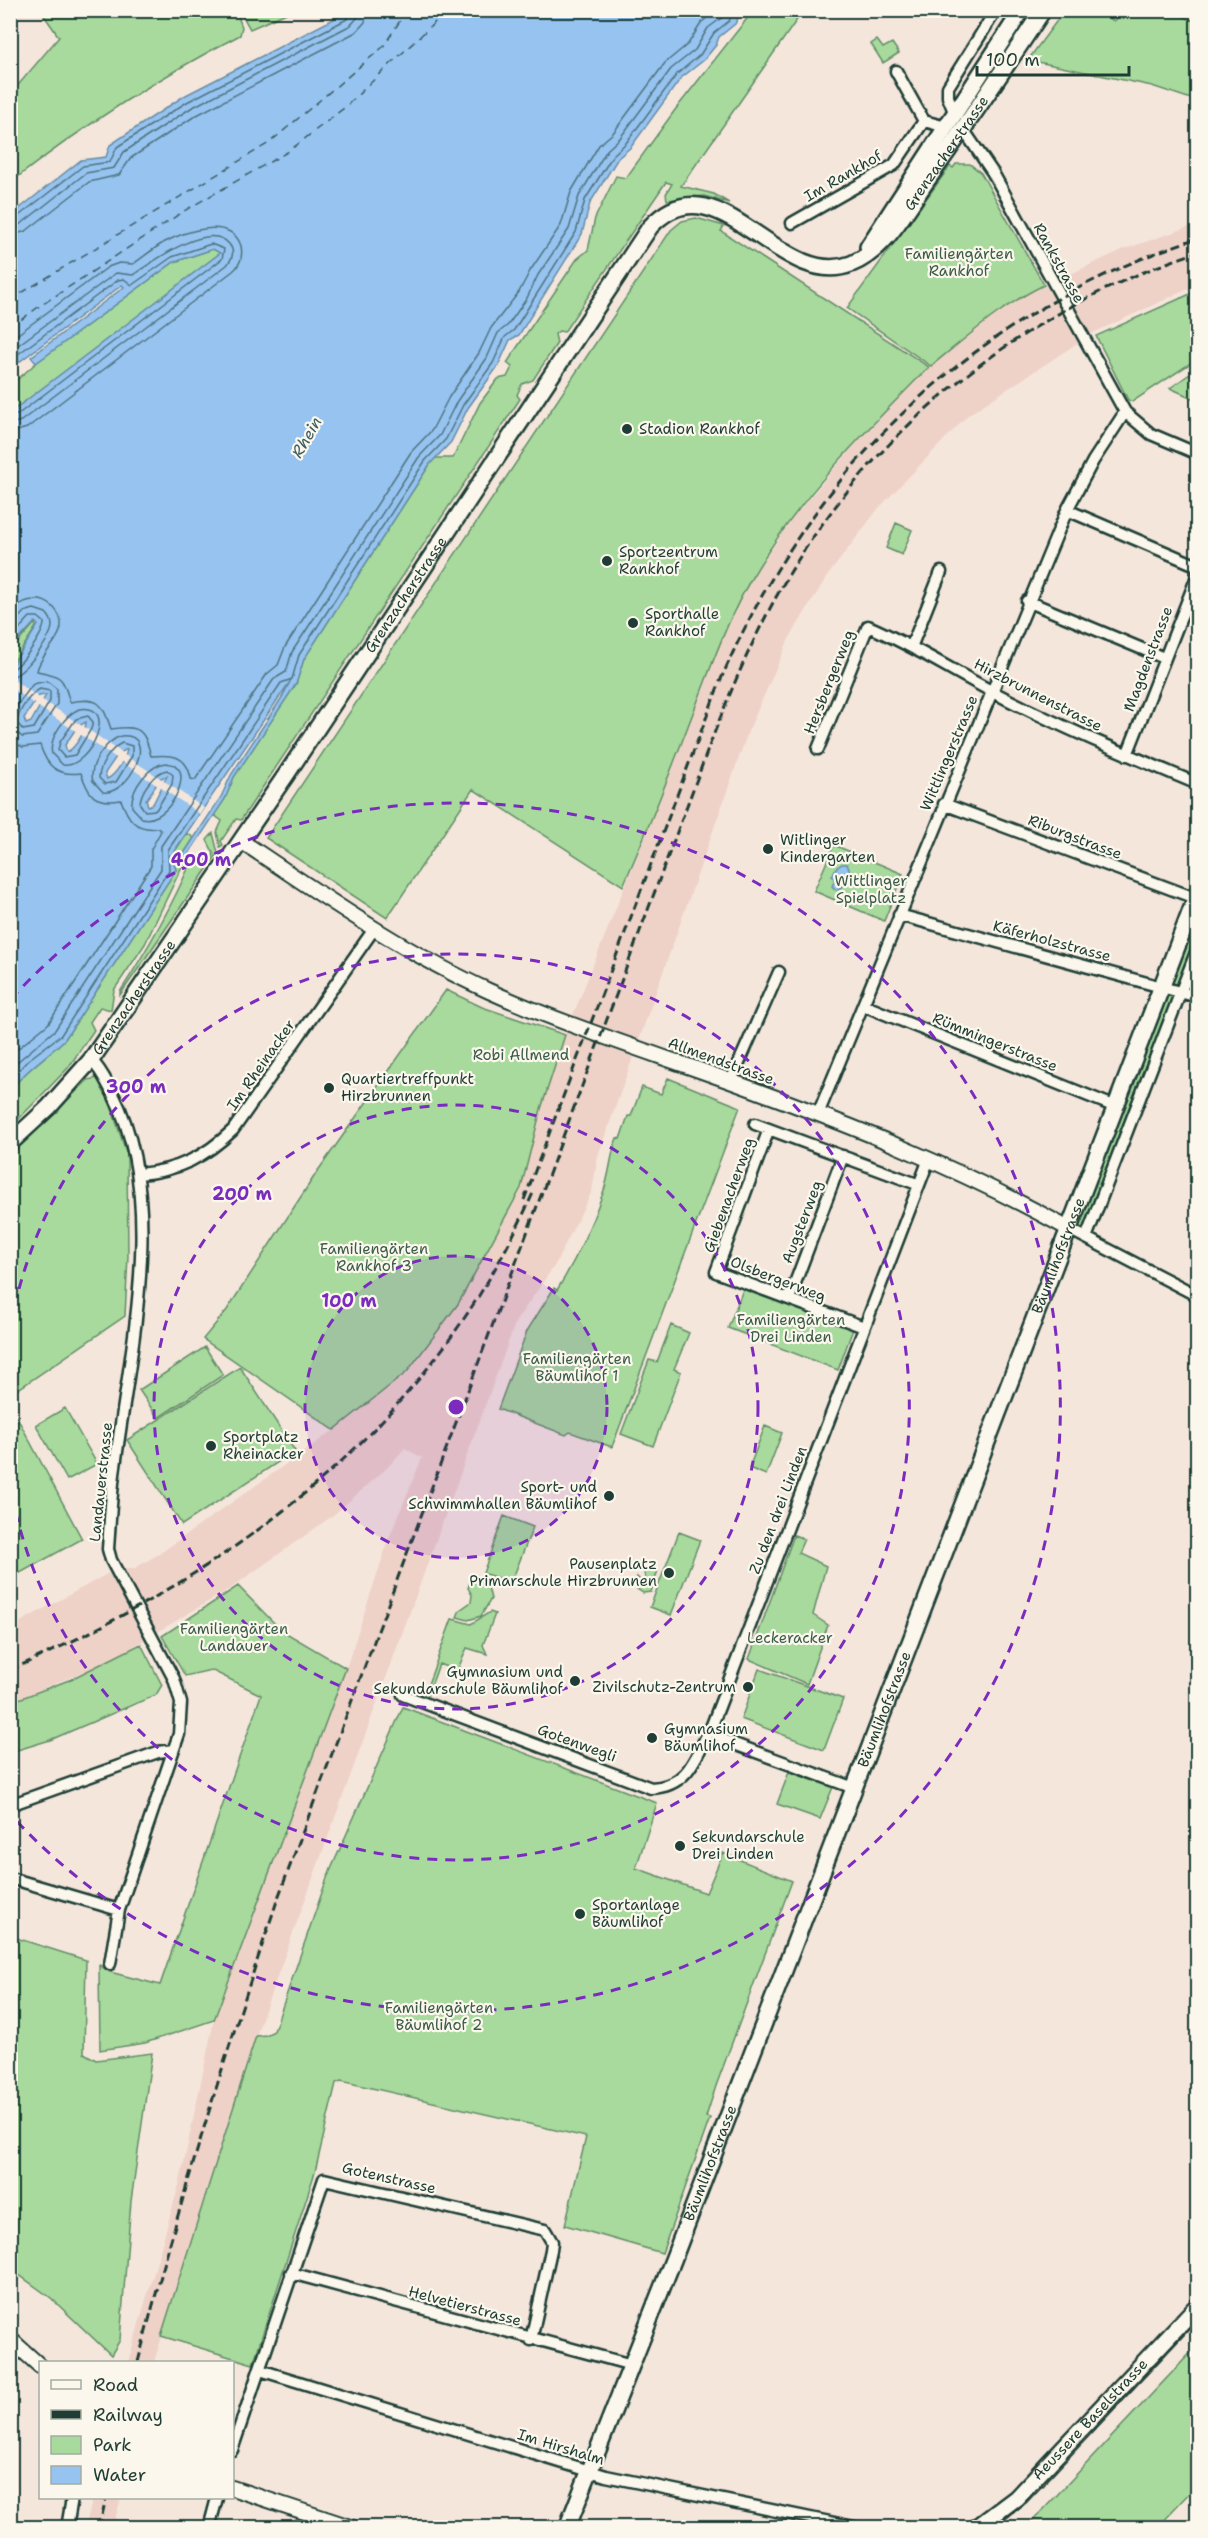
<svg xmlns="http://www.w3.org/2000/svg" width="1208" height="2538" viewBox="0 0 1208 2538" font-family="'Shantell Sans',sans-serif">
  <style>
    .built { fill: #eed2c8 }
    .green { fill: #a7da9c; stroke: #638c68; stroke-width: 1.5 }
    .water { fill: #96c3f0; stroke: #668da5; stroke-width: 1.5; fill-rule: evenodd }
    .pier { fill: #f5e6dc }
    .lines { fill: none; stroke-linecap: round; stroke-linejoin: round }
    .shore { stroke: #4f737f; stroke-width: 1.5 }
    .ferry { stroke: #3d5e63; stroke-width: 1.5; stroke-dasharray: 8 6; stroke-linecap: butt }
    .minor-casing { stroke: #1f3d34; stroke-width: 15 }
    .tertiary-casing { stroke: #1f3d34; stroke-width: 18 }
    .secondary-casing { stroke: #1f3d34; stroke-width: 20 }
    .minor { stroke: #fbf7ec; stroke-width: 10 }
    .tertiary { stroke: #fbf7ec; stroke-width: 14 }
    .secondary { stroke: #fbf7ec; stroke-width: 15 }
    .tram { stroke: #1f3d34; stroke-width: 1.5 }
    .rail { stroke: #1f3d34; stroke-width: 3; stroke-dasharray: 9 4.5; stroke-linecap: butt }
    .ring { fill: none; stroke: #7b2cbf; stroke-width: 3; stroke-dasharray: 10 8 }
    .poi-dot { fill: #1f3d34; stroke: #fbf7ec; stroke-width: 2 }
    .labels { text-anchor: middle; stroke-width: 4.5; stroke-linejoin: round; paint-order: stroke }
    .street-label { font-size: 15px; fill: #1f3d34; stroke: #fbf7ec }
    .park-label { font-size: 15px; fill: #3a5c49; stroke: #fbf7ec }
    .poi-label { font-size: 15px; fill: #1f3d34; stroke: #fbf7ec; text-anchor: start }
    .water-label { font-size: 16px; font-style: italic; fill: #3d5e63; stroke: #fbf7ec }
    .centre { fill: #7b2cbf; stroke: #fbf7ec; stroke-width: 3 }
    .ring-label { font-size: 18px; text-anchor: middle; font-weight: bold; fill: #7b2cbf; stroke: #fbf7ec; stroke-width: 4.5; stroke-linejoin: round; paint-order: stroke }
  </style>
  <rect width="100%" height="100%" fill="#f5e6dc"/>
  <filter id="ink" filterUnits="userSpaceOnUse"><feTurbulence type="fractalNoise" baseFrequency=".0167" numOctaves="2"/><feDisplacementMap in="SourceGraphic" scale="12" xChannelSelector="R" yChannelSelector="G"/><feConvolveMatrix kernelMatrix="1 2 1 2 8 2 1 2 1" color-interpolation-filters="sRGB"/></filter>
  <g filter="url(#ink)">
    <path class="built" d="M1197,224V285L1093,333L968,415L878,509L826,578L789,639L748,732L598,1156L592,1191L555,1265L516,1321L261,2021L154,2362H128L180,2181L214,2020L346,1668L389,1538L422,1458L405,1448L386,1469L331,1517L231,1588L109,1661L11,1702V1627L116,1569H133L159,1554L334,1430L407,1372L541,1109L565,1035L659,801L715,653L751,579L793,518L868,428L929,367L989,319L1023,296L1122,250Z
      M93,2498H121L113,2527H85Z"/>
    <path class="green" d="M41,11H136L143,16L148,11H236L242,27L240,35C159,77 82,127 11,182V87L14,90L59,37Z
      M240,11H291L250,29Z
      M753,11H803L681,186L714,194L729,203L704,196L667,200L666,194L672,184L666,182L564,332L559,331L555,334L557,343L533,380L522,384L517,395L520,399L241,820L236,819L221,841L223,845L220,847L217,832L222,821L214,815L225,799L234,777L296,684L304,659L430,464L435,458H453L480,403L498,379L507,377L512,367L507,363L516,349L577,259L588,250L595,218L616,176L626,178L675,110Z
      M1064,11H1097L1114,21L1122,11H1169L1197,22V101L1152,86L1028,60Z
      M877,40L883,48L892,43L899,53L883,63L871,44Z
      M956,164H970L981,173L1044,285C1002,305 967,337 931,366L847,308L950,166L953,168Z
      M696,218L724,226L721,231L929,367C864,432 798,499 751,579C726,622 711,668 693,713C671,771 648,829 623,886L473,789L387,918L266,838L671,230L682,221Z
      M213,249L221,253L11,412V385L36,363L174,262Z
      M1197,291V359L1132,402L1128,400L1096,336Z
      M1197,369V400L1170,388Z
      M896,523L912,530L902,555L886,548Z
      M35,623L36,627L11,666V650Z
      M187,833L194,838L183,855L173,859V854Z
      M213,833L218,853L120,995V992C147,950 170,910 190,864L193,861L209,862L214,854L207,840Z
      M834,845L903,874L884,921L814,891Z
      M186,858L145,944L114,990L111,1010L100,1007L90,1022L94,1030L68,1068L11,1127V1090C26,1069 47,1057 65,1039L176,870L174,863Z
      M1197,892V947L1086,1238L1067,1228Z
      M446,990L482,1007L565,1035L541,1109L521,1188L458,1304L407,1372L334,1430L203,1339L227,1310L317,1172Z
      M97,1078L108,1097L127,1155L128,1256L125,1316L11,1394V1155L88,1080Z
      M668,1078L740,1107L612,1447L570,1432L566,1435L498,1409L527,1331L554,1288L557,1290C576,1260 591,1226 603,1193C610,1175 610,1156 617,1138L620,1139L628,1116H631L642,1087L661,1094Z
      M744,1287L853,1329L838,1370L728,1328Z
      M671,1325L689,1333L674,1369L681,1372L653,1446L621,1434L649,1360L657,1362Z
      M205,1347L223,1375L158,1418L139,1390Z
      M240,1367L295,1451L182,1525L127,1440Z
      M11,1406L82,1539L11,1578H10Z
      M65,1408L97,1464L67,1480L36,1425Z
      M765,1426L782,1433L766,1475L749,1468Z
      M504,1516L533,1527L511,1583L483,1573Z
      M679,1532L700,1540L671,1615L650,1607Z
      M794,1535L804,1539L798,1553L826,1566L813,1615L828,1625L807,1684L749,1659Z
      M651,1565L658,1570L651,1592L643,1593L637,1589V1577L642,1582L645,1580L644,1570Z
      M473,1574L487,1583L491,1599L481,1616L468,1620L457,1617L460,1610L471,1602L472,1595L468,1588Z
      M238,1586L281,1630L346,1668L214,2020L145,2043L100,2050L99,1965L110,1972L160,1985L261,1695L211,1670L185,1676L162,1636Z
      M490,1612L495,1614L483,1645L487,1654L467,1648L457,1671L439,1664L426,1700L424,1695L452,1619L471,1624Z
      M141,1644L162,1685L156,1695L50,1740L11,1752V1702L69,1680Z
      M759,1669L843,1699L824,1750L741,1719Z
      M403,1707L657,1803L636,1868L706,1893L723,1853L792,1881L716,2086L706,2117L710,2118L662,2253L565,2225L586,2137L341,2081L336,2083L315,2172L253,2364L161,2336L256,2036L266,2035L274,2031L327,1878Z
      M789,1772L833,1787L820,1819L777,1804Z
      M10,1936L86,1960L84,2053L96,2060L152,2053L131,2201L120,2340L111,2355L51,2298L11,2269Z
      M1197,2346V2485L1157,2527H1027Z"/>
    <path class="water" d="M349,11H742L735,24L719,37L716,45L704,60L681,78L631,147L618,158L590,203L582,234L519,335L510,340L498,366L468,408L451,442L430,464L304,659L296,684L234,777L225,799L186,858L174,863L176,870L65,1039C47,1057 26,1069 11,1090V667L38,625L35,622L11,648V412L220,253L213,249L174,262L36,363L31,357L124,287L122,285L11,368V215L81,160L106,157L110,145L184,96ZM291,680L281,699L231,775L221,797L183,855L173,858V853ZM46,695L31,722L26,724L24,718L39,696ZM86,722C86,731 75,748 67,752L65,745L77,727ZM127,749C126,758 116,775 107,779L105,773L118,754ZM167,776L153,804L148,806L146,800L161,778Z
      M842,864H847L851,874L848,883L836,890L832,886L835,879L832,876L836,868Z"/>
    <path class="pier" d="M11,678L41,699L36,705L11,688Z
      M41,699L82,726L77,732L37,706Z
      M83,726L122,753L118,759L78,733Z
      M123,754L163,780L158,786L119,760Z
      M164,781L204,808L200,814L160,787Z"/>
    <g class="lines">
      <path class="shore" d="M10,219L16,218L83,166L110,162L117,147L187,102L347,19L351,10
        M10,227L21,224L86,173L114,168L124,152L191,108L351,25L357,18L358,10
        M10,236L26,231L89,182L119,175L131,158L195,116L356,32L365,22L367,10
        M10,340L108,267L119,263L133,264C143,257 153,249 163,243C183,232 231,215 241,246C243,256 240,265 233,271L27,428L10,433
        M10,351L116,273L133,275C151,263 209,219 229,244C235,251 233,258 227,265L21,421L10,424
        M10,360L118,280L124,279L132,285L172,257L211,244L224,249L222,259L17,415L10,417
        M10,613C17,606 24,600 34,600C42,599 50,603 55,609C75,634 40,650 37,671C64,676 62,678 70,702C99,697 102,702 111,729C140,725 144,729 151,756C172,754 187,755 191,779L195,780L267,674L278,665L285,647L411,452L432,430L449,397L479,353L491,328L519,292L530,271L561,225L571,192L599,145L613,133L665,63L688,44L702,22L716,10
        M10,627L24,612L34,609L46,613C50,617 52,621 52,626C51,639 23,676 10,677
        M10,639L30,617H38L44,622C45,632 20,668 10,670
        M40,689L50,691V701L34,728L23,730L17,723C18,711 30,694 40,689Z
        M79,709C120,702 90,769 63,765L52,754C48,739 65,715 79,709Z
        M10,715L33,684L47,681L57,689V704L37,735L22,737L10,726
        M88,716L93,722L91,729L75,755L64,757L58,750L60,742L76,719Z
        M121,736C160,732 129,796 103,792L93,781C88,765 106,741 121,736Z
        M10,741L23,747L40,745C47,767 57,776 81,773C89,796 94,804 121,800C128,819 135,831 158,828L161,831L151,849V866L48,1024L10,1055
        M122,743L132,746V756L116,782L105,784L99,778C99,766 111,748 122,743Z
        M166,763L175,765L180,771C186,789 163,824 142,818L132,807C130,789 149,765 166,763Z
        M167,770L173,775L172,784L156,810L145,811L140,804C140,792 154,772 167,770Z
        M10,1068L55,1030L161,869V846L274,679L286,672L292,652L419,457L440,435L457,401L487,358L498,333L508,325L527,298L538,275L569,229L579,196L607,150L620,138L671,69L695,50L708,28L723,17L725,10
        M10,1080L28,1060L61,1035L169,870L168,850L281,683L292,679L299,655L425,461L446,439L463,405L493,363L505,337L514,330L576,232L585,200L613,155L626,143L677,74L700,55L714,33L729,21L734,10"/>
      <path class="ferry" d="M10,302L23,292L269,143L383,47L407,10
        M10,328L37,308L184,211L289,151L344,108L448,10"/>
      <g class="minor-casing">
        <path id="minor" d="M896,71L924,121L946,127
          M955,114L948,97V87L996,10
          M963,129L993,173L1125,412L1151,434L1198,454
          M792,223L894,165L924,121
          M1067,510L1198,566
          M1027,601L1164,658
          M912,645L941,572
          M818,749L868,626C912,645 951,670 993,692C1060,727 1128,755 1198,784
          M1127,755L1198,574
          M944,804L1195,898
          M899,915L1198,997
          M863,1005L1116,1107
          M91,1060C101,1069 107,1083 113,1094C168,1201 129,1353 115,1467C111,1494 110,1522 108,1549L111,1560L174,1679L181,1703L179,1734L119,1910L110,1964
          M731,1081L779,972
          M818,1114L1067,510L1093,461L1125,412
          M755,1124L917,1184
          M769,1129L716,1272L864,1327
          M139,1174C178,1171 206,1156 233,1130L374,929
          M1067,1228L1198,1296
          M1086,1238L1198,947
          M789,1299L843,1156
          M403,1695L651,1788C690,1787 697,1753 712,1725L929,1159
          M712,1725L716,1734L726,1741L854,1788
          M10,1805L158,1752L173,1750
          M10,1878L119,1910
          M291,2273L632,2365
          M260,2370L606,2476L859,2528
          M232,2450L324,2179L545,2230L552,2242L551,2250L531,2340
          M67,2528L72,2498
          M209,2528L217,2498"/>
      </g>
      <g class="tertiary-casing">
        <path id="tertiary" d="M241,841C322,895 401,951 489,991C567,1026 650,1052 730,1081C846,1123 960,1168 1067,1228
          M10,2339L40,2366
          M232,2488L353,2528"/>
      </g>
      <g class="secondary-casing">
        <g id="secondary">
          <path d="M868,247L1022,10"/>
          <path id="s1" d="M10,1143L49,1107L91,1060L286,775L650,227C717,154 779,292 851,264C887,250 908,206 930,176C969,122 1006,66 1043,10"/>
          <path id="s2" d="M567,2528L673,2260L1198,892"/>
          <path id="s3" d="M976,2528L1016,2498L1198,2305"/>
        </g>
      </g>
      <use href="#minor" class="minor"/>
      <use href="#tertiary" class="tertiary"/>
      <use href="#secondary" class="secondary"/>
      <path class="tram" d="M994,2528L1026,2503L1198,2320"/>
      <path class="rail" d="M524,1200L719,684C809,469 975,311 1198,238
        M10,1670C238,1570 431,1426 533,1193
        M138,2362C178,2206 226,2052 278,1898L710,744C733,684 758,626 791,571C883,420 1030,307 1198,252
        M99,2528L106,2498"/>
    </g>
  </g>
  <circle cx="456" cy="1407" r="151" fill="#7b2cbf" fill-opacity=".12"/>
  <g class="ring">
    <circle cx="456" cy="1407" r="151"/>
    <circle cx="456" cy="1407" r="302"/>
    <path d="M11 1324A453 453 0 1 1 11 1490"/>
    <path d="M11 999A604 604 0 1 1 11 1815"/>
  </g>
  <g class="poi-dot">
    <circle cx="627" cy="429" r="6"/>
    <circle cx="607" cy="561" r="6"/>
    <circle cx="633" cy="623" r="6"/>
    <circle cx="768" cy="849" r="6"/>
    <circle cx="329" cy="1088" r="6"/>
    <circle cx="211" cy="1446" r="6"/>
    <circle cx="609" cy="1496" r="6"/>
    <circle cx="669" cy="1573" r="6"/>
    <circle cx="575" cy="1681" r="6"/>
    <circle cx="748" cy="1687" r="6"/>
    <circle cx="652" cy="1738" r="6"/>
    <circle cx="680" cy="1846" r="6"/>
    <circle cx="580" cy="1914" r="6"/>
  </g>
  <g class="labels">
    <g class="street-label">
      <text dy="5" stroke="none"><textPath href="#s1" startOffset="1491">Grenzacherstrasse</textPath></text>
      <text transform="translate(843 176) rotate(-30)" y="5">Im Rankhof</text>
      <text transform="translate(1059 263) rotate(61)" y="5">Rankstrasse</text>
      <text dy="5" stroke="none"><textPath href="#s1" startOffset="678">Grenzacherstrasse</textPath></text>
      <text transform="translate(1148 659) rotate(-69)" y="5">Magdenstrasse</text>
      <text transform="translate(829 682) rotate(-68)" y="5">Hersbergerweg</text>
      <text transform="translate(1038 695) rotate(27)" y="5">Hirzbrunnenstrasse</text>
      <text transform="translate(949 753) rotate(-67)" y="5">Wittlingerstrasse</text>
      <text transform="translate(1075 837) rotate(21)" y="5">Riburgstrasse</text>
      <text transform="translate(1052 941) rotate(15)" y="5">Käferholzstrasse</text>
      <text dy="5" stroke="none"><textPath href="#s1" startOffset="192">Grenzacherstrasse</textPath></text>
      <text transform="translate(995 1042) rotate(22)" y="5">Rümmingerstrasse</text>
      <text transform="translate(721 1061) rotate(20)" y="5">Allmendstrasse</text>
      <text transform="translate(261 1065) rotate(-55)" y="5">Im Rheinacker</text>
      <text transform="translate(729 1195) rotate(-70)" y="5">Giebenacherweg</text>
      <text transform="translate(802 1222) rotate(-69)" y="5">Augsterweg</text>
      <text dy="5" stroke="none"><textPath href="#s2" startOffset="1364">Bäumlihofstrasse</textPath></text>
      <text transform="translate(778 1279) rotate(21)" y="5">Olsbergerweg</text>
      <text transform="translate(101 1482) rotate(-84)" y="5">Landauerstrasse</text>
      <text transform="translate(778 1510) rotate(-69)" y="5">Zu den drei Linden</text>
      <text dy="5" stroke="none"><textPath href="#s2" startOffset="878">Bäumlihofstrasse</textPath></text>
      <text transform="translate(577 1743) rotate(20)" y="5">Gotenwegli</text>
      <text dy="5" stroke="none"><textPath href="#s2" startOffset="392">Bäumlihofstrasse</textPath></text>
      <text transform="translate(389 2178) rotate(13)" y="5">Gotenstrasse</text>
      <text transform="translate(465 2306) rotate(15)" y="5">Helvetierstrasse</text>
      <text dy="5" stroke="none"><textPath href="#s3" startOffset="158">Aeussere Baselstrasse</textPath></text>
      <text transform="translate(561 2447) rotate(17)" y="5">Im Hirshalm</text>
    </g>
    <g class="park-label">
      <text x="959" y="259">Familiengärten<tspan x="959" dy="17">Rankhof</tspan></text>
      <text x="871" y="886">Wittlinger<tspan x="871" dy="17">Spielplatz</tspan></text>
      <text x="521" y="1060">Robi Allmend</text>
      <text x="374" y="1254">Familiengärten<tspan x="374" dy="17">Rankhof 3</tspan></text>
      <text x="791" y="1325">Familiengärten<tspan x="791" dy="17">Drei Linden</tspan></text>
      <text x="577" y="1364">Familiengärten<tspan x="577" dy="17">Bäumlihof 1</tspan></text>
      <text x="234" y="1634">Familiengärten<tspan x="234" dy="17">Landauer</tspan></text>
      <text x="790" y="1643">Leckeracker</text>
      <text x="439" y="2013">Familiengärten<tspan x="439" dy="17">Bäumlihof 2</tspan></text>
    </g>
    <g class="poi-label">
      <text x="639" y="434">Stadion Rankhof</text>
      <text x="619" y="557">Sportzentrum<tspan x="619" dy="17">Rankhof</tspan></text>
      <text x="645" y="619">Sporthalle<tspan x="645" dy="17">Rankhof</tspan></text>
      <text x="780" y="845">Witlinger<tspan x="780" dy="17">Kindergarten</tspan></text>
      <text x="341" y="1084">Quartiertreffpunkt<tspan x="341" dy="17">Hirzbrunnen</tspan></text>
      <text x="223" y="1442">Sportplatz<tspan x="223" dy="17">Rheinacker</tspan></text>
      <text x="597" y="1492" text-anchor="end">Sport- und<tspan x="597" dy="17">Schwimmhallen Bäumlihof</tspan></text>
      <text x="657" y="1569" text-anchor="end">Pausenplatz<tspan x="657" dy="17">Primarschule Hirzbrunnen</tspan></text>
      <text x="563" y="1677" text-anchor="end">Gymnasium und<tspan x="563" dy="17">Sekundarschule Bäumlihof</tspan></text>
      <text x="736" y="1692" text-anchor="end">Zivilschutz-Zentrum</text>
      <text x="664" y="1734">Gymnasium<tspan x="664" dy="17">Bäumlihof</tspan></text>
      <text x="692" y="1842">Sekundarschule<tspan x="692" dy="17">Drei Linden</tspan></text>
      <text x="592" y="1910">Sportanlage<tspan x="592" dy="17">Bäumlihof</tspan></text>
    </g>
    <g class="water-label">
      <text transform="translate(306 437) rotate(-60)" y="6">Rhein</text>
    </g>
  </g>
  <circle cx="456" cy="1407" r="9" class="centre"/>
  <g class="ring-label">
    <text x="201" y="866">400 m</text>
    <text x="136" y="1093">300 m</text>
    <text x="242" y="1200">200 m</text>
    <text x="349" y="1307">100 m</text>
  </g>
  <rect width="1208" height="2538" fill="none" stroke="#fbf7ec" stroke-width="36"/>
  <rect x="18" y="18" width="1172" height="2502" fill="none" stroke="#1f3d34" stroke-width="2" filter="url(#ink)"/>
  <rect x="39" y="2361" width="195" height="138" fill="#fbf7ec" stroke="#a3ada2" stroke-width="1.5"/>
  <rect x="51" y="2380" width="30" height="9" fill="#fbf7ec" stroke="#a3ada2" stroke-width="1.5"/>
  <text x="93" y="2391" font-size="18" fill="#1f3d34">Road</text>
  <rect x="51" y="2410" width="30" height="9" fill="#1f3d34" stroke="#a3ada2" stroke-width="1.5"/>
  <text x="93" y="2421" font-size="18" fill="#1f3d34">Railway</text>
  <rect x="51" y="2436" width="30" height="18" fill="#a7da9c" stroke="#a3ada2" stroke-width="1.5"/>
  <text x="93" y="2451" font-size="18" fill="#1f3d34">Park</text>
  <rect x="51" y="2466" width="30" height="18" fill="#96c3f0" stroke="#a3ada2" stroke-width="1.5"/>
  <text x="93" y="2481" font-size="18" fill="#1f3d34">Water</text>
  <path d="M977 66v9h152v-9" fill="none" stroke="#1f3d34" stroke-width="3"/>
  <text x="986" y="66" font-size="18" fill="#1f3d34" stroke="#fbf7ec" stroke-width="4.5" paint-order="stroke">100 m</text>
</svg>
